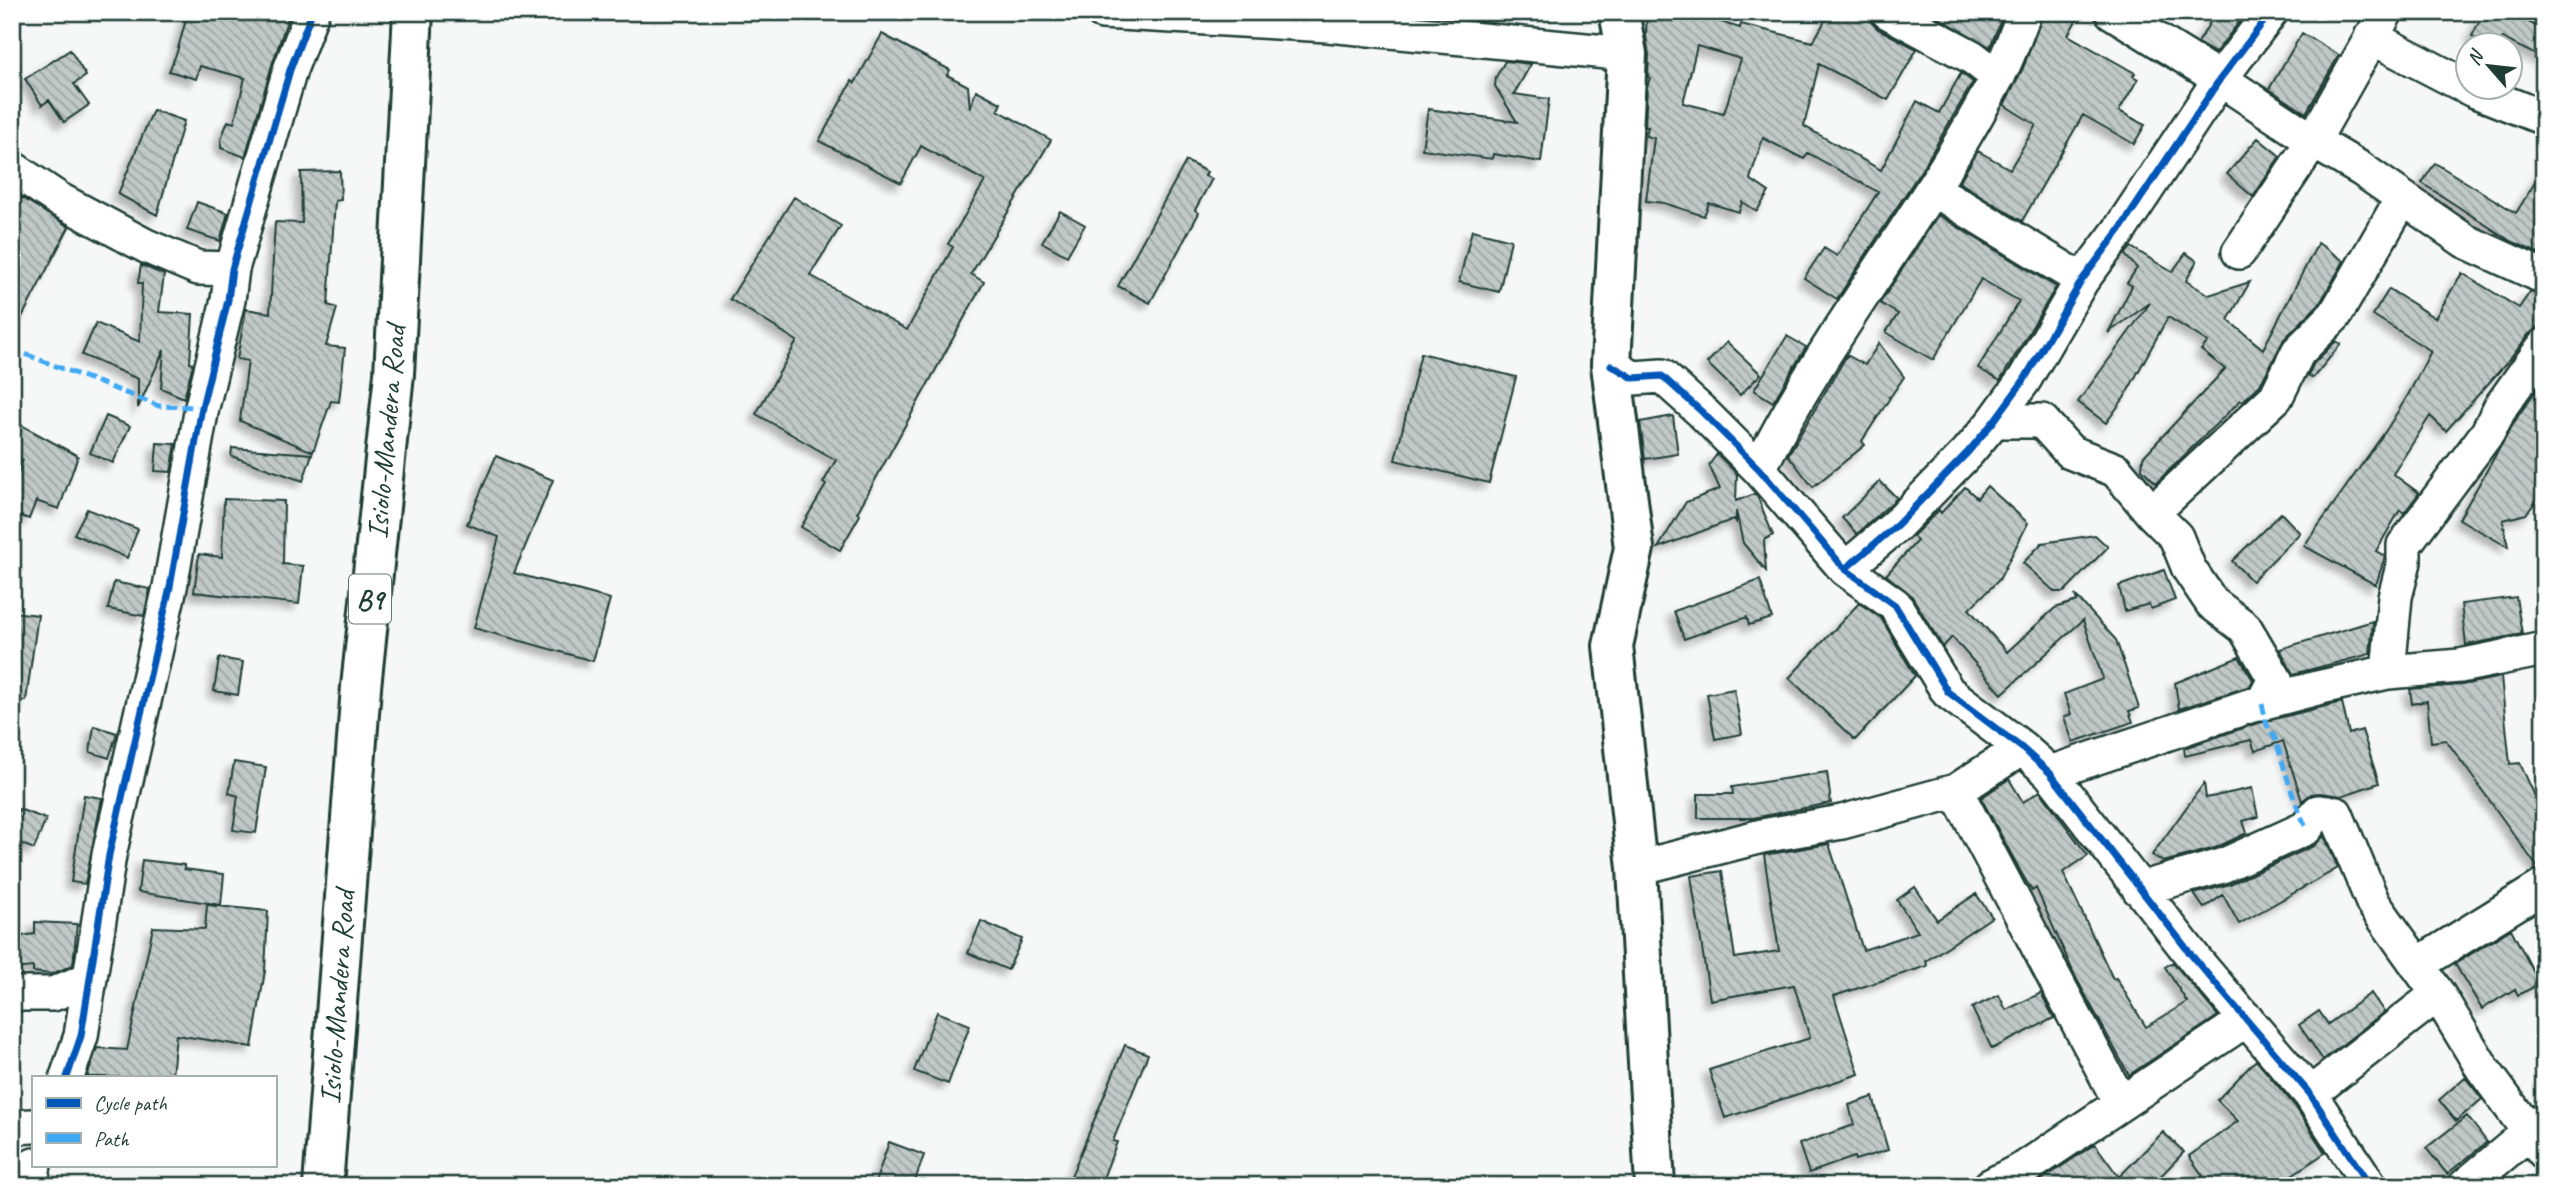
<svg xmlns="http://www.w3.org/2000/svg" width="2556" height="1198" viewBox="0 0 2556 1198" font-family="Caveat,sans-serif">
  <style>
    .building { fill: url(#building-back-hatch); stroke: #1f3d34; stroke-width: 2; fill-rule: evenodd; filter: url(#shadow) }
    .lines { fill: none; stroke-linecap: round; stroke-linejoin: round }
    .minor-casing { stroke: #1f3d34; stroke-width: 38 }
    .secondary-casing { stroke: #1f3d34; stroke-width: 44 }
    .trunk-casing { stroke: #1f3d34; stroke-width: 44 }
    .minor { stroke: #fff; stroke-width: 33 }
    .secondary { stroke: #fff; stroke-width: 38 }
    .trunk { stroke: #fff; stroke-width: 38 }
    .quiet { stroke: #3fa9f5; stroke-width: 5; stroke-dasharray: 10 5; stroke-linecap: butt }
    .cycleway-casing { stroke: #fff; stroke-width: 11 }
    .cycleway { stroke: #0057b8; stroke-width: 7 }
    .labels { text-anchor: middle; stroke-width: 5; stroke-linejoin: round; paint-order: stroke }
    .shield { fill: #fff; stroke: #627771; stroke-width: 2 }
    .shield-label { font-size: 28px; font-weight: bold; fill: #1f3d34 }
    .street-label { font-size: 30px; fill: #1f3d34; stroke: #fff }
  </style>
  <defs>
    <pattern id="building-back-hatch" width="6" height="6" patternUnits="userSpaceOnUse" patternTransform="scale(1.75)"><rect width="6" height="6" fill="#c0c9c6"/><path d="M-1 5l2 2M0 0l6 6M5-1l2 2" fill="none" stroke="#9ba4a2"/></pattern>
    <filter id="shadow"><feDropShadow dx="-6" dy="6" stdDeviation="3.5" flood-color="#0004"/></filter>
  </defs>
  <rect width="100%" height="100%" fill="#f6f7f7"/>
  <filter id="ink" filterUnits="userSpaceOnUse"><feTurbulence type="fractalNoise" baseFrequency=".0143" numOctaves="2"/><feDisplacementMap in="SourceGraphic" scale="14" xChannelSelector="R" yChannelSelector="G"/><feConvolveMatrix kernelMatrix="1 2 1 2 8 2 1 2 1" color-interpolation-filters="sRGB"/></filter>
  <g filter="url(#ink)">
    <path class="building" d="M188,12H290L272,65L245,157L221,148V139L228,121L234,123L245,78L200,66L196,79L169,71L177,52Z
      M1647,12H1689L1740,28L1741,24L1813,42L1830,12H1869L1871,22L1878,29L1917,49L1900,79L1888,100L1819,64L1804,126L1881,170L1917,101L1939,113L1961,73L1973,82L1924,166L1837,299L1804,278L1824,248L1837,256L1878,192L1808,153L1804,159L1763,138L1750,179L1769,192L1757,211L1742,202L1739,212L1709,203L1704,216L1664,203L1646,201L1654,138L1646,136L1648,127H1645L1647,87L1650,78L1648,77L1649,55L1646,36ZM1697,46L1741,59L1724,113L1683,103Z
      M1929,12H2004L1990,47Z
      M2044,12H2081L2068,35L2135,73L2133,76L2138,79L2119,111L2145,125L2134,144L2083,115L2022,221L1959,182L1978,151L2010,169L2036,125L2004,105L2023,68Z
      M2216,12H2247L2215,53L2198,43Z
      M2484,12H2509L2544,30V59L2502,38L2497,46H2491L2472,36Z
      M2302,33L2339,55L2306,113L2269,89Z
      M882,34L950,70L947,75L968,86L970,109L976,90L1001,103L998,110L1051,140L971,274L984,282L857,513L860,515L840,550L801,527L826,485L823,483L836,460L756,414L797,341L730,299L794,197L841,226L810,275L907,330L953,247L948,244L985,181L921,146L901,183L819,141L852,81L855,83Z
      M70,50L86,76L74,84L89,105L64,122L49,100L42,105L25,79Z
      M1505,61L1531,64L1514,94L1549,99L1541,162L1493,154L1492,159L1422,149L1428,109L1517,122L1495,86L1496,77Z
      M153,110L184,121L157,215L118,194Z
      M2258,138L2280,156L2253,197L2227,174Z
      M1186,161L1207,172L1205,176L1212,179L1195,210L1199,213L1150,303L1118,286Z
      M2435,163L2516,213L2544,168V256L2509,240L2422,183Z
      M340,171L341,200L335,201L328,305L337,308L326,346L345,348L339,402L331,401L313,452L240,421L248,361L237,359L246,309L270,313L275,222L302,223L301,172Z
      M21,197L69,227L20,321L17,284L12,282V214Z
      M197,202L228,213L220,241L187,230Z
      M1060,211L1085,225L1067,256L1042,242Z
      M1938,215L2056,287L2000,381L1978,368L2019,301L1981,279L1933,360L1886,332L1898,314L1880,303Z
      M1472,230L1511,240L1499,292L1459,282Z
      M2318,243L2344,261L2320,303L2284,339L2260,385L2243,401L2241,400L2156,483L2142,469L2143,457L2225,369L2201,350L2208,342L2168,317L2124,398L2106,423L2078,402L2150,303L2108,333L2132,286L2127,283L2137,268L2125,255L2131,247L2172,272L2186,253L2197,261L2186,281L2209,295L2250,282L2228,320L2263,349Z
      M141,265L164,275L159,312L193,314L190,363L193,364L184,398L161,388L164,350L138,408V379L82,355L96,323L140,342L142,283H138Z
      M2462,273L2519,308L2530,292L2544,296V322L2528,335L2511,358L2446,431L2430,416L2393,474L2419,493L2404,513L2400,510L2376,551L2385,556L2376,585L2304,546L2387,429L2408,395L2431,351L2373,315L2389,289L2435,318Z
      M1787,336L1806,347L1773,402L1754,390Z
      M2336,341L2341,344L2313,378L2308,375L2314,363Z
      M1727,342L1761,374L1740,395L1707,363Z
      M1879,343L1904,377L1891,396L1889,397L1890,398L1862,441L1865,445L1813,487L1788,455L1847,355L1865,365Z
      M1421,353L1516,377L1489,483L1395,460Z
      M2537,389L2544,393V491L2526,514L2503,520L2508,547L2459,519L2518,416Z
      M106,416L130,426L113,463L90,453Z
      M1673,416L1678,454L1645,459L1640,422Z
      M12,420L78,456L59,509L36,501L29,519L12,513V490L23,460L12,454Z
      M157,443L176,444L171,472L155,471Z
      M232,448L312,454L303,481L231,456Z
      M1717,454L1737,474L1736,501L1755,494L1758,498L1773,535L1764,540L1766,571L1743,543L1736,511V522L1734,519L1658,548L1686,502L1720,489L1709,465Z
      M496,456L553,480L514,573L610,599L593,661L474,628L499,537L467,524Z
      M1880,481L1897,498L1857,534L1842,518Z
      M1987,486L2028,523L1999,580L1969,609L2007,652L2055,608L2077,601L2075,595L2116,640L2139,708L2129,711L2133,722L2073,742L2064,717L2071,714L2064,694L2103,679L2083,620L2002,694L1952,637L1943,647L1911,595L1886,575L1917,541L1913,536L1939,510L1941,513L1965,487L1977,498Z
      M224,499L284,501L283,564L303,566L299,604L194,592L199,554L222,557Z
      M87,509L138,529L127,558L74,534Z
      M2281,513L2300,533L2252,581L2232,561Z
      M2095,535L2108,547L2064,592H2055L2023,563L2042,543Z
      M2164,570L2175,600L2151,609L2149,604L2125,611L2119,586Z
      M1760,580L1772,618L1749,625L1747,617L1684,639L1674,611Z
      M114,582L150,589L144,616L108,609Z
      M2516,597L2522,634L2466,645L2461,604Z
      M1859,603L1881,618L1915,676L1855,740L1789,678Z
      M12,612L38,615L26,701L12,700Z
      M2373,621L2370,654L2293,674L2280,649Z
      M2239,657L2253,680L2250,686L2179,709L2175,683Z
      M219,658L243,662L238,695L214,691Z
      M2501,677L2510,764L2520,763L2544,816V867L2538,868L2446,740L2431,742L2427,701L2412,704L2410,689L2462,685Z
      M1734,689L1742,734L1715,739L1707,694Z
      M2342,702L2349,734L2362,730L2379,783L2341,796L2320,793L2311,794L2302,801L2283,741L2255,751L2251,740L2185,756L2184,748L2255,724Z
      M94,726L117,733L109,758L90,752Z
      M234,762L266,767L256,833L233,830L238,796L229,793Z
      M1827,772L1831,803L1753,818H1698V794H1733L1732,787Z
      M2009,779L2023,802L2040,791L2088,856L2063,872L2113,979L2116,978L2146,1027L2187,1002L2165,967L2173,962L2218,1016L2129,1075L2075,976L2036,888L2032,891L2022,874L1981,798Z
      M2204,783L2206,798L2252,788L2258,817L2243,821L2247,833L2215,848L2163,862L2152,855Z
      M84,795L102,798L85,884L71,882Z
      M19,809L46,819L34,849L12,840V825Z
      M2324,836L2338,868L2239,924L2223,895L2204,908L2194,894L2230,884L2314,846Z
      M1829,844L1863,950L1918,932L1897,900L1915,887L1937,920L1976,894L1992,917L1926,961L1927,966L1834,996L1859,1074L1725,1118L1709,1070L1810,1038L1794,985L1710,1000L1691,876L1722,871L1735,958L1779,951L1764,855Z
      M142,860L184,865V869L224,874L221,905L138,892Z
      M207,905L268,911L265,971L252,1047L176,1035L172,1077H87L97,1048L127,1050L153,927L205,929Z
      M981,921L1022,939L1008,970L968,953Z
      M35,922L77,924L73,965L52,974L33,972V967L12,969V937L35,934Z
      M2511,929L2540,984L2518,995L2515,989L2482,1009L2455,964Z
      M2041,993L2054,1018L1992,1049L1972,1008L1999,995L2006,1010Z
      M2371,993L2384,1012L2323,1060L2299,1025L2319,1011L2328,1024Z
      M937,1012L970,1025L948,1084L914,1071Z
      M1125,1045L1148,1054L1113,1141L1117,1142L1100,1186H1067Z
      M2256,1060L2295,1106L2325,1153L2275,1186H2210L2189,1156L2238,1121L2217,1100Z
      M2465,1077L2482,1099L2456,1121L2439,1100Z
      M1873,1097L1888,1150L1855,1160L1854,1157L1809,1173L1799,1144L1854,1125L1849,1105Z
      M2467,1116L2487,1142L2447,1174L2426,1148Z
      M2163,1132L2184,1152L2151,1186H2043L2040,1181L2095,1144L2119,1177Z
      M889,1142L924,1155L913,1186H874Z"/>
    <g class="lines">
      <g class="minor-casing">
        <path id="minor" d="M1102,12L1328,25L1627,54
          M1888,12L1972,57L1989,70L1999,75
          M2112,12L2220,79L2313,141L2361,169L2465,241L2544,277
          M2371,37L2473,90L2544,118
          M12,168L58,199L146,246L198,268L232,269
          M1933,189L2082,280
          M2239,252L2313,141L2386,12
          M1611,365L1633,378L1662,376L1702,412L1759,469L1845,569L1895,605L1948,692L2022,748L2050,773L2197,962L2310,1094L2370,1186
          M1994,421H2042L2070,452L2116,470L2152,513L2176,537L2189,569L2212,603L2245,628L2275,679L2262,704
          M1759,469C1828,331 1927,213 1998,76C2009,56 2016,33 2025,12
          M2152,513L2276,397L2298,352L2335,315L2402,199
          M1845,569L1897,525L1968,452L1994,421L2024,380L2082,280L2119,231L2220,79L2271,12
          M2388,672L2395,597L2404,562V545L2488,432L2501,406L2544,346
          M2050,773L2249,706L2317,688L2388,672L2460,666L2544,649
          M1956,791L2120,1102
          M1637,868L1762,836L1842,822L1956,791L2022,748
          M2139,889L2222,866L2306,828L2318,812L2336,814L2373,903L2438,994L2483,1069L2544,1152
          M2417,965L2544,886
          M12,994H53L89,979
          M67,1077L81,1036L109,855L170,587L202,407L228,300L232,269L290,70L312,12
          M2310,1094L2438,994
          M12,1127L33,1126
          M30,1186L34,1165
          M1990,1186L2025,1168L2247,1019
          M2465,1186L2544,1120"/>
      </g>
      <g class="secondary-casing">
        <path id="secondary" d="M1619,12L1627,54L1611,365L1634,548L1613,646L1637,868L1655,1186"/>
      </g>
      <g class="trunk-casing">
        <path id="trunk" d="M323,1186L361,687L394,374L413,12"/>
      </g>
      <use href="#minor" class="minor"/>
      <use href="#secondary" class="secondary"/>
      <use href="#trunk" class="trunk"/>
      <path class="quiet" d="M12,349L159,406L202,407
        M2262,704L2267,725L2275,738L2292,793L2306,828"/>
      <g class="cycleway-casing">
        <path id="cycleway" d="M1611,365L1633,378L1662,376L1702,412L1759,469L1845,569L1895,605L1948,692L2022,748L2050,773L2197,962L2310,1094L2370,1186
          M1845,569L1897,525L1968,452L1994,421L2024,380L2082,280L2119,231L2220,79L2271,12
          M67,1077L81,1036L109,855L170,587L202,407L228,300L232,269L290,70L312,12"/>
      </g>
      <use href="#cycleway" class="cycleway"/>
    </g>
  </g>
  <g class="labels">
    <rect class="shield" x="349" y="574.5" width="42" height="49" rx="5"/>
    <g class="shield-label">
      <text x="370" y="609">B9</text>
    </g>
    <g class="street-label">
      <text transform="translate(386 432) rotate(-85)" y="10">Isiolo-Mandera Road</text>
      <text transform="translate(337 997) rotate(-86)" y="10">Isiolo-Mandera Road</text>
    </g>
  </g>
  <rect width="2556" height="1198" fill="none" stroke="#fff" stroke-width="42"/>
  <rect x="21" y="21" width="2514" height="1156" fill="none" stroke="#1f3d34" stroke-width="2.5" filter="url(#ink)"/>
  <rect x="32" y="1076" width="245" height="91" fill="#ffffff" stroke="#a5b1ae" stroke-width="2"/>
  <rect x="46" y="1098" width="35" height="10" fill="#0057b8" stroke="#a5b1ae" stroke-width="2"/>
  <text x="94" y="1110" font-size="21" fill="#1f3d34">Cycle path</text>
  <rect x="46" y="1133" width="35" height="10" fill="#3fa9f5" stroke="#a5b1ae" stroke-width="2"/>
  <text x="94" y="1146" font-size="21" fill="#1f3d34">Path</text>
  <g transform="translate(2489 66) rotate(298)"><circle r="33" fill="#ffffff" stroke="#a5b1ae" stroke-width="2"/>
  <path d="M0-5L12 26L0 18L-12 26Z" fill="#1f3d34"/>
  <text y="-10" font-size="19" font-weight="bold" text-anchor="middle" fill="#1f3d34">N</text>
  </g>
</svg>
